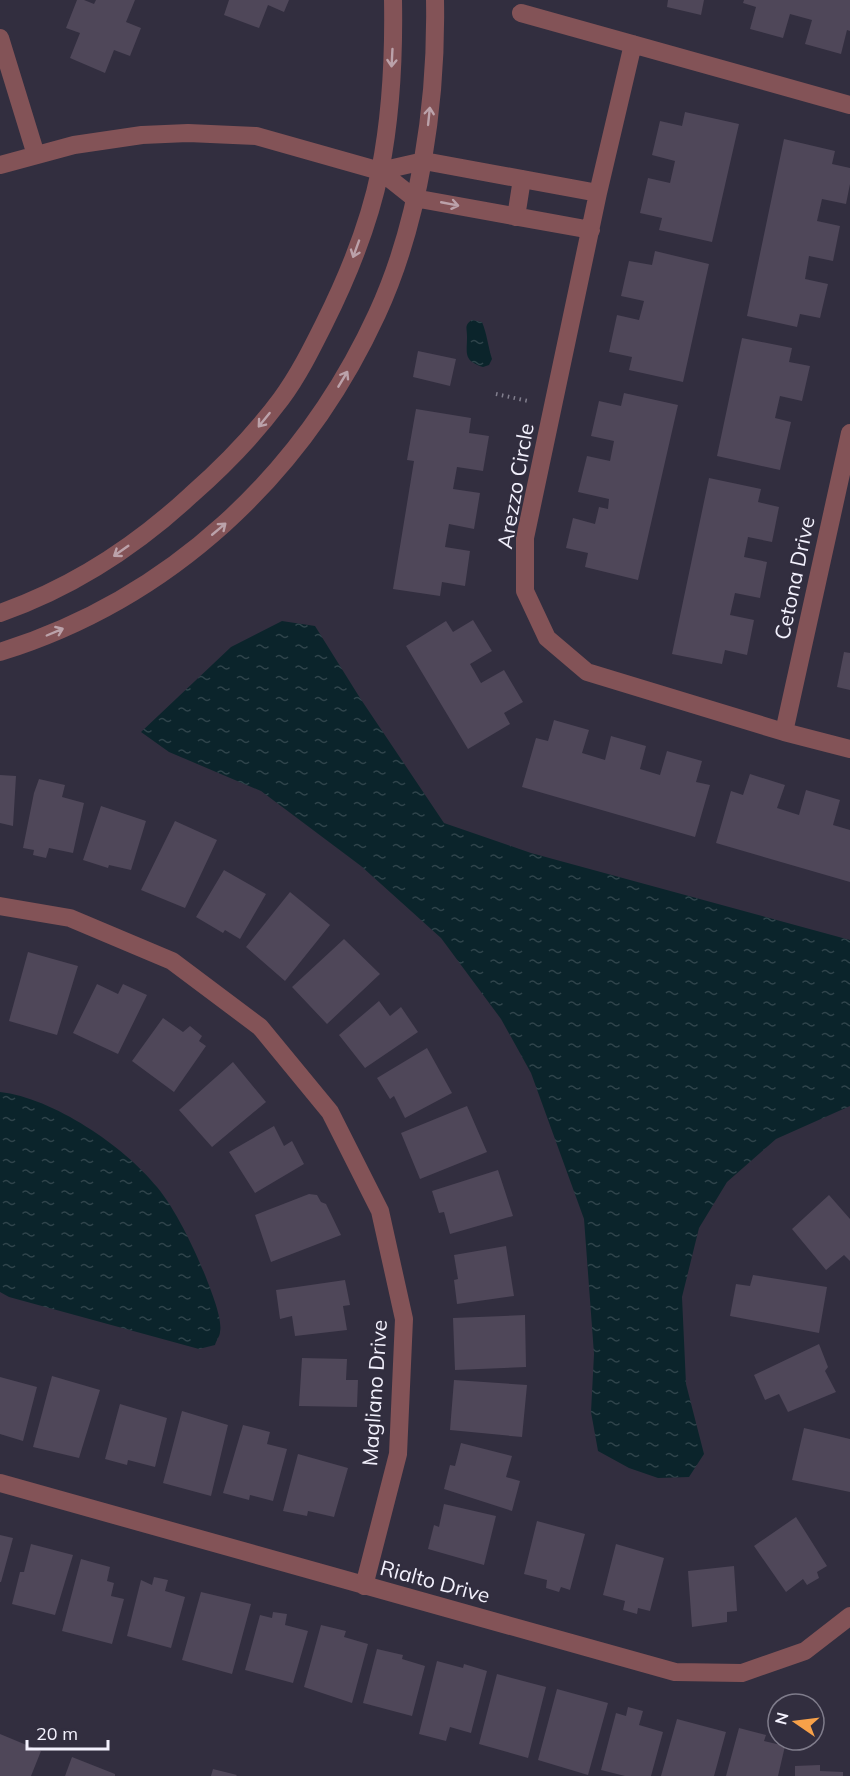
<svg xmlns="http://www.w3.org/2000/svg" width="850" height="1776" viewBox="0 0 850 1776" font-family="Mulish,sans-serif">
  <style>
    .water { fill: url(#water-ripples) }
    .building { fill: #4f4759 }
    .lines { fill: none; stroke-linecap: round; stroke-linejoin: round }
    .path { stroke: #827f8e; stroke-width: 4; stroke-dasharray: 1.5 4.5; stroke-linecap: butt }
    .minor { stroke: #835357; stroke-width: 18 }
    .oneway { stroke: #bba2aa }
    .labels { text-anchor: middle; stroke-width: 4.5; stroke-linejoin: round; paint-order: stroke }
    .street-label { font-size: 21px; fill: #f3f1fd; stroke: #322e3f }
  </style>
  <defs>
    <pattern id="water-ripples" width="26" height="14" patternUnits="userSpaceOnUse" patternTransform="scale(1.5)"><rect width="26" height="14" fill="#0b242b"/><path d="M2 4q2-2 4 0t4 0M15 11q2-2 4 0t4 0" fill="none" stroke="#2f444b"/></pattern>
  </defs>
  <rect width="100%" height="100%" fill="#322e3f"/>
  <path class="water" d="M472,320L482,322C487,334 488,346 492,359L489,365L483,367C463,360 467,354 467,337C467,328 464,325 472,320Z
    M282,621L315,626L360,698L444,823L531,853L850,940V1106L776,1139L727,1182L699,1228L682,1297L686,1384L704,1454L689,1477L658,1478L629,1468L598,1451L591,1412L594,1354L584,1219L531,1073L501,1019L441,938L361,866L261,791L169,752L141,732L231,647Z
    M0,1092C53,1098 124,1146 157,1187C176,1210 194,1248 205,1275C210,1288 223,1319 220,1332C220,1336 216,1341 215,1345L199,1349L9,1297L0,1292Z"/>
  <path class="building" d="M77,0H84L94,4L96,0H135L126,22L141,28L130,56L114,50L105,73L70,58L80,33L66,28Z
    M229,0H289L284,12L268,5L259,28L224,15Z
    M668,0H704L701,15L667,7Z
    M744,0H850V31L847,30L841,54L805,44L812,20L790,14L783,38L750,29L756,7L743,3Z
    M685,112L739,124L712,242L659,230L662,218L640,213L648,178L670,183L675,161L652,155L660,121L682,126Z
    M784,139L835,151L832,164L850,168V184L846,204L822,199L817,221L840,226L833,261L809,256L805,279L828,284L820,318L800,314L797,327L747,316Z
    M655,251L709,264L683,382L629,370L632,357L609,352L617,315L639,320L644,301L621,296L629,261L652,265Z
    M742,338L792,348L789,362L810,366L802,401L780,396L775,418L791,422L780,470L717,456Z
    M418,351L456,359L450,386L413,377Z
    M624,393L678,405L638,580L585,567L588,553L566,548L573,518L595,524L599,507L608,509L609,499L578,492L587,456L610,461L614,441L591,436L599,401L621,406Z
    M416,409L471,418L469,433L489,436L483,471L457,467L453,489L480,493L474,529L449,524L445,547L470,551L465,586L442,582L440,596L393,589L414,461L407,460Z
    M709,478L761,489L758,502L779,507L772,542L748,537L744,557L767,562L760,598L735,593L730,615L754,620L747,655L725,650L722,664L672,654Z
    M473,620L492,651L470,664L481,683L504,670L523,702L504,713L510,724L468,749L406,646L446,621L453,632Z
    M844,652L850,653V690L837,687Z
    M554,720L589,730L582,753L605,760L611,736L646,746L640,769L660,775L667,751L702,761L696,782L710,785L695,837L522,787L536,738L548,741Z
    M750,774L785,785L777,808L799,815L806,790L840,800L833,825L850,830V882L716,843L731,791L743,795Z
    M0,775L16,776L13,826L0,823Z
    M39,779L65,785L62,797L84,803L73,853L49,848L46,858L33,855L34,850L23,848L34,793Z
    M101,806L146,821L131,870L109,865L108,868L83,860Z
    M175,821L217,840L185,908L141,890Z
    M224,870L266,894L240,939L225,930L223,933L196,917Z
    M290,892L330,925L285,981L246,947Z
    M344,939L380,974L327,1024L292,987Z
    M28,952L78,966L57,1035L9,1021Z
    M97,984L118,994L123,984L147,995L118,1054L73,1033Z
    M379,1001L390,1016L401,1007L418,1032L365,1068L339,1035Z
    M163,1018L183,1032L190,1026L202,1036L199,1041L206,1046L174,1092L132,1061Z
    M427,1048L452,1093L405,1118L394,1096L390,1099L377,1078Z
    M233,1062L266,1102L212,1147L179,1110Z
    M467,1106L487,1152L420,1179L401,1133Z
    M274,1126L284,1146L292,1141L304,1164L255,1193L229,1152Z
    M498,1170L513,1216L450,1234L444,1212L439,1213L432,1191Z
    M309,1194L317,1195L321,1202L326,1204L341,1235L271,1262L255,1215Z
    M829,1195L850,1219V1261L844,1255L826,1270L792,1229Z
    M506,1246L514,1296L457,1304L454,1280L458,1279L454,1255Z
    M753,1275L827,1287L819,1333L730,1316L736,1284L750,1286Z
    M345,1280L350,1305L343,1306L347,1330L295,1336L292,1316L280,1319L276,1290Z
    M525,1315L526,1367L455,1370L453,1318Z
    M819,1344L828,1367L825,1371L836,1392L788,1412L779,1394L765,1400L754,1375Z
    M302,1358L347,1359L346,1380H358L357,1407L299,1406Z
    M52,1376L100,1390L79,1458L33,1447Z
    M0,1377L37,1387L23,1441L0,1434Z
    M454,1380L527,1385L522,1437L450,1430Z
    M120,1404L167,1418L155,1467L128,1460L127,1465L105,1459Z
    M182,1411L228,1425L211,1496L163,1483Z
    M243,1425L270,1432L267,1444L287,1449L273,1501L250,1495L249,1500L223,1493Z
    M804,1428L850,1439V1492L792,1480Z
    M461,1443L512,1456L506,1477L520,1481L512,1511L444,1489L450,1465L455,1466Z
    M298,1454L348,1468L334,1517L308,1511L307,1516L283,1511Z
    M444,1504L496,1516L484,1565L428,1549L434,1525L439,1527Z
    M796,1517L827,1566L817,1572L819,1578L807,1585L803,1579L786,1592L754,1546Z
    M537,1521L585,1534L570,1590L561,1587L559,1592L546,1588L547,1580L524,1574Z
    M0,1535L13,1538L1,1582H0Z
    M31,1544L73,1555L55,1615L12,1604L20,1572H24Z
    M616,1544L664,1558L650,1611L638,1608L637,1614L623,1610L625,1601L603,1595Z
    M81,1559L110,1567L107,1581L114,1583L111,1596L124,1599L112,1644L62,1631Z
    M734,1566L737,1611L727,1612V1622L692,1627L688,1571Z
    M154,1577L168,1580L165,1591L185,1597L171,1648L127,1636L141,1580L152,1585Z
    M201,1592L251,1604L232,1674L182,1660Z
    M273,1612L287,1614L285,1625L308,1631L293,1683L245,1670L260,1615L272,1618Z
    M321,1625L346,1631L344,1637L368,1644L352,1703L304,1687Z
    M377,1649L403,1655L402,1659L425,1666L412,1716L363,1703Z
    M437,1661L463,1668L464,1664L487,1671L471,1733L450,1727L446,1741L419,1734Z
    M497,1674L546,1687L528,1758L479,1744Z
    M557,1689L608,1703L588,1775L538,1760Z
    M628,1707L643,1711L639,1725L663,1732L651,1776H625L601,1770L616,1713L626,1716Z
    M677,1719L726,1732L714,1776H661Z
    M739,1728L766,1735L764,1741L785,1746L778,1776H726Z
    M0,1734L41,1751L31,1776H0Z
    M72,1757L115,1774V1776H65Z
    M820,1765V1771L843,1772V1776H795V1766Z
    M213,1769L237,1775L236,1776H211Z"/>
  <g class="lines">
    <path class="path" d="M496,394L528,401"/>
    <path class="minor" d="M521,13L850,105
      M0,38L36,155
      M633,44L598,193L525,538V591L547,638L587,672L784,732L850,749
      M0,165L74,145L142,135L188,133L256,136L380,171L414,198L591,230
      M380,171L424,161L598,193
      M516,217L522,179
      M0,613C71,588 136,546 191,495C224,466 255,434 281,399C298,376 311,350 324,324C348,276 369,225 380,171C391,116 394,57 393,0
      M0,652C170,599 303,475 377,314C420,221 437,102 435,0
      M784,732L850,433
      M0,906L70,918L172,961L260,1027L330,1112L380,1211L404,1319L398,1454L364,1586
      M0,1483L675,1672L742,1673L805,1651L850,1616"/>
  </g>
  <defs><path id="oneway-shaft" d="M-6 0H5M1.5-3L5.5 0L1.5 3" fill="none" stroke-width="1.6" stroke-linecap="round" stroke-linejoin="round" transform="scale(1.5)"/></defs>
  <g class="oneway">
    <use href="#oneway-shaft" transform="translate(392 58) rotate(93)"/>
    <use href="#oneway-shaft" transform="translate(429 116) rotate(-84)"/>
    <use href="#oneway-shaft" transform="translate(450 204) rotate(11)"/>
    <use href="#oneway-shaft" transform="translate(356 249) rotate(110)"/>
    <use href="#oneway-shaft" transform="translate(343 379) rotate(-59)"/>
    <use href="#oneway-shaft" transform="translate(264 420) rotate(129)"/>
    <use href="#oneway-shaft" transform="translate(219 529) rotate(-40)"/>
    <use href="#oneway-shaft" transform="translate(121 551) rotate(145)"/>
    <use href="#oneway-shaft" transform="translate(55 632) rotate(-23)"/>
  </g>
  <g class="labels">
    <g class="street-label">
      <text transform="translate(516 486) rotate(-80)" y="7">Arezzo Circle</text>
      <text transform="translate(795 578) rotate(-78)" y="7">Cetona Drive</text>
      <text transform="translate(375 1393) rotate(-86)" y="7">Magliano Drive</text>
      <text transform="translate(435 1582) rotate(15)" y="7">Rialto Drive</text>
    </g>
  </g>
  <g transform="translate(796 1722) rotate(284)"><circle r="28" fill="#322e3f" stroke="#7f7c8b" stroke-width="1.5"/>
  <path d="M0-4.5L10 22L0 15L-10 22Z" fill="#f7a149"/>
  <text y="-9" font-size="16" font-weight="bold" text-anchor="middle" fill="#f3f1fd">N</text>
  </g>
  <path d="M27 1740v9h81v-9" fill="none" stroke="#f3f1fd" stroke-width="3"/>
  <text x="36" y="1740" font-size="18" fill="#f3f1fd" stroke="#322e3f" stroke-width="4.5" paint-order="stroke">20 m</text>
</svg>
